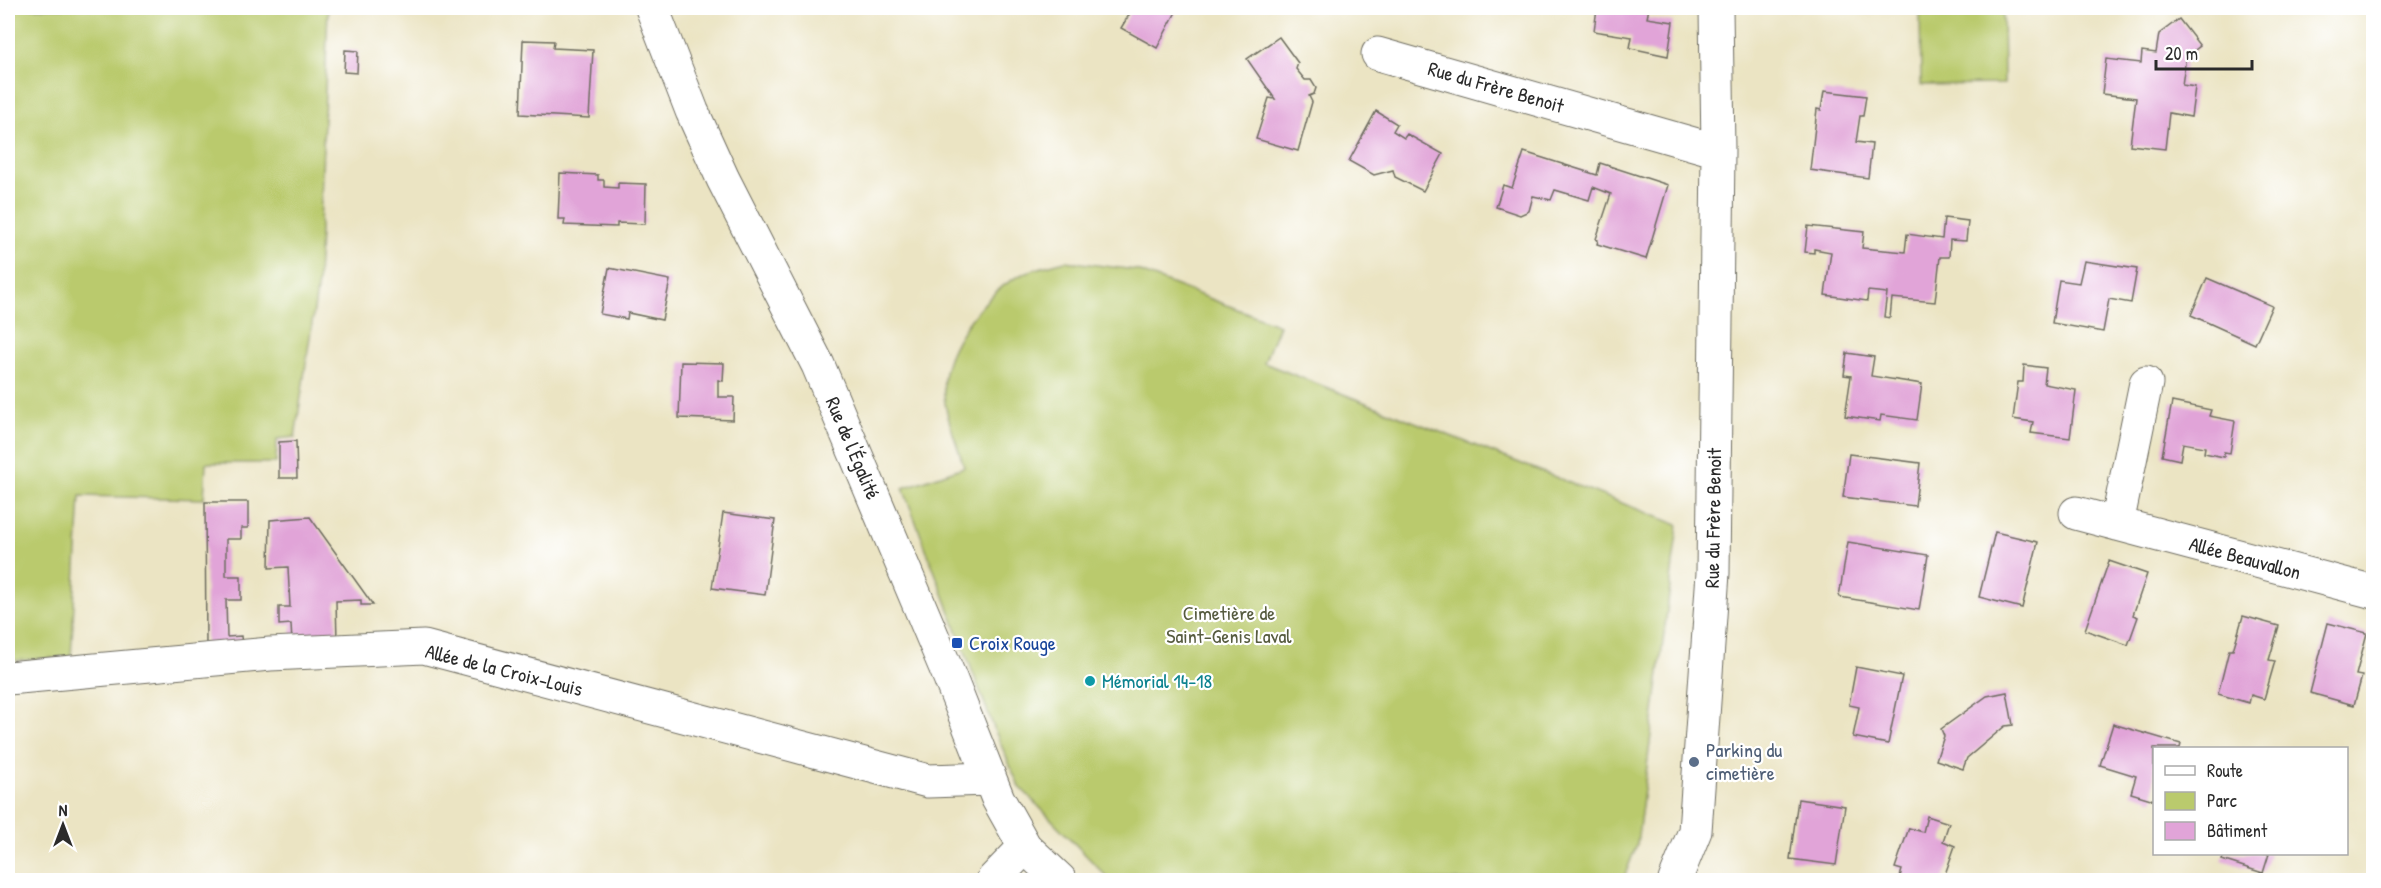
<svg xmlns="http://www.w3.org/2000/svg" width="2381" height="888" viewBox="0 0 2381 888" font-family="'Patrick Hand',sans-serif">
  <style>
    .green { fill: #baca6d; stroke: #727a4c; stroke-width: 1.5 }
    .building { fill: #e1a4d8 }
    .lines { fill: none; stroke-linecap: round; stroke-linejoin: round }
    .street-casing { stroke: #6e6c60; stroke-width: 35 }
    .secondary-casing { stroke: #6e6c60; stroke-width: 35 }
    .street { stroke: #fff; stroke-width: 33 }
    .secondary { stroke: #fff; stroke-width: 33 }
    .transit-dot { fill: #1a4fb4; stroke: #fff; stroke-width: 2 }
    .culture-dot { fill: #0f9aa8; stroke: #fff; stroke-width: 2 }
    .service-dot { fill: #5c6f8a; stroke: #fff; stroke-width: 2 }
    .labels { text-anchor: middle; stroke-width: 4.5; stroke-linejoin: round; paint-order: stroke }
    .street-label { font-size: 20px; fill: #2b2b2b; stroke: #fff }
    .park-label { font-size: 20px; fill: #565b3f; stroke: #fff }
    .transit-label { font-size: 20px; fill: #164399; stroke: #fff; text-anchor: start }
    .culture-label { font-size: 20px; fill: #0d838f; stroke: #fff; text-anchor: start }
    .service-label { font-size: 20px; fill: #4e5e75; stroke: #fff; text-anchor: start }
  </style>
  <rect width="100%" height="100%" fill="#fff"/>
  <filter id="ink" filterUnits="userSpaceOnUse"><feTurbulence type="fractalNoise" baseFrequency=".0167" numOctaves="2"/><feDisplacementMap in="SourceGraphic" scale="12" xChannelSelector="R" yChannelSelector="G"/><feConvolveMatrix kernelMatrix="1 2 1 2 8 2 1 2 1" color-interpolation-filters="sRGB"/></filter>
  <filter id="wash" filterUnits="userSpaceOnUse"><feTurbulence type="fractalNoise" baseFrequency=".008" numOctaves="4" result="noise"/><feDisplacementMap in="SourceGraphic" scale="24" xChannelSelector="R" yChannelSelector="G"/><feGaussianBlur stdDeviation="1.35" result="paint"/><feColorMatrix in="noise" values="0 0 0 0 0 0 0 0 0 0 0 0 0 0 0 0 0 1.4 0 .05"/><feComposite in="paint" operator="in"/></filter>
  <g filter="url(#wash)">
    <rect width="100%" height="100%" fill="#ebe4c3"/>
    <path class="green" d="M8,8H328L318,283L295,437L277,439L276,463H206L204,499L80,496L71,657L8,661Z
      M1920,8H2003L2004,84L1921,85Z
      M1065,261L1135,270L1279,325L1264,363L1678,525L1637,844L1623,880H1110L1019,786L995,731L903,488L964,467C956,439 941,408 944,378C949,339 990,288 1025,273C1038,267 1052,265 1065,261Z"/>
    <g id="blocks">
      <path class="building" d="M1129,8H1173L1177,10L1157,48L1121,28L1132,10Z
        M1597,8H1649L1647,18L1673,22L1668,56L1630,48L1632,37L1594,31Z
        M2179,19L2200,46L2186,57L2182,85L2195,87L2191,117L2169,113L2165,149L2130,145L2136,98L2102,94L2106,59L2141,63L2142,51L2156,53L2159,34Z
        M1279,37L1298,63L1296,69L1305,80H1311L1316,88L1314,94L1309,96L1312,102L1298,151L1256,139L1269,98L1275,99L1247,59Z
        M523,40L554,41L553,48L593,50L589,118L520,114Z
        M345,50L358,51L357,73L344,72Z
        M1824,91L1866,96L1863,116H1860L1856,142L1872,144L1868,178L1810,170L1817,109L1821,110Z
        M1376,111L1397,124L1393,131L1404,138L1407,134L1443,154L1423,191L1395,177L1393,170L1374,175L1349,161Z
        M1524,152L1597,175L1600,163L1668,185L1646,259L1597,244L1598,240L1596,239L1611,194L1593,187L1589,200L1555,190L1551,200L1533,196L1529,211L1520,215L1496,207L1503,185L1512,188Z
        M560,173L598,175V180H604V187L618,188V183L646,184L645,224L617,223V227L564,225L565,219H558Z
        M1944,218L1968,221L1966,241L1950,240L1949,257H1940L1935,302L1892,298L1890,318L1884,317L1887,293L1868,291L1867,301L1825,295L1831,252L1814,249V253L1805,252L1808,226L1864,232L1862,248L1905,252L1907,234L1942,239Z
        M2084,261L2137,269L2131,303L2109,299L2103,332L2052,323L2059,280L2079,283Z
        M609,268L670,280L662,320L628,313L627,319L600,314Z
        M2207,278L2272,306L2255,344L2191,315Z
        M1847,353L1874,357L1871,376L1922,384L1917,420L1881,415L1880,421L1845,416L1851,376L1844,375Z
        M681,362L724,363L723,381L718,380V397H734L733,420L679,418Z
        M2024,365L2046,368L2044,384L2076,390L2070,438L2031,433L2033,422L2013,419L2018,382H2023Z
        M2172,402L2211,410L2209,416L2235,421L2230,453L2224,452V457L2204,453L2205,447L2183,443L2180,460L2162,456Z
        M296,441L297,478H279V442Z
        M1849,454L1920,463L1915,506L1843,497Z
        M205,502H248V528H241V539H226V576H241V600H226L227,637L241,636L242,645L206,647Z
        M723,513L775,520L765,595L712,588Z
        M310,517L373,605H361V600L336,601L337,640L292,643L291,624L279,625V607H290L288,567L269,568L270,520Z
        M1995,532L2038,542L2022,608L1979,597Z
        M1848,542L1928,555L1919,610L1839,597Z
        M2109,561L2147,574L2133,615L2138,617L2128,645L2085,630Z
        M2243,616L2279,626L2269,660L2275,661L2264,699L2251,695L2249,703L2218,694L2229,650H2233Z
        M2328,623L2367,633L2356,675L2362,676L2354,705L2310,693Z
        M1856,667L1902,676L1888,744L1853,737L1859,707L1849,705Z
        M2007,692L2013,725L2005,726L1967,758L1963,769L1936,760L1944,736L1941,729L1987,696Z
        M2113,724L2181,744L2180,748H2154V800L2131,793L2136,776L2100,765Z
        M1798,799L1845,806L1836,865L1790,859Z
        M1927,816L1949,823L1943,841L1955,846L1943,880H1899L1902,870L1895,868L1909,828L1923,832Z
        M2225,854H2269L2263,873L2222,860Z"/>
    </g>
  </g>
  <g filter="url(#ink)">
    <use href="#blocks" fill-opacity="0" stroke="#6e6c60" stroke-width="1.5"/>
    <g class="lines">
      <g class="street-casing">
        <path id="street" d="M1378,54L1718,151
          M2076,513L2374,592
          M2117,524L2146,383
          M8,678L270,654L424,647L928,781L989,779
          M993,880L1025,847
          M1675,880L1695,831L1713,573L1718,151L1716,8"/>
      </g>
      <g class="secondary-casing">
        <path id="secondary" d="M652,8L692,111L723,179L818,365L950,678L998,799L1025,847L1060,880"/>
      </g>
      <use href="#street" class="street"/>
      <use href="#secondary" class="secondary"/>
    </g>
  </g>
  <rect class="transit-dot" x="951" y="637" width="12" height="12" rx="3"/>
  <circle class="culture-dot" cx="1090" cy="681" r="6"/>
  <circle class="service-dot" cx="1694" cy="762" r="6"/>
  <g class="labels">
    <g class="street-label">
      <text transform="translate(1496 87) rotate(16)" y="7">Rue du Frère Benoit</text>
      <text transform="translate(853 448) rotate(67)" y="7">Rue de l'Égalité</text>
      <text transform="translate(1713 518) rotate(-89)" y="7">Rue du Frère Benoit</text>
      <text transform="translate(2245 558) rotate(15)" y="7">Allée Beauvallon</text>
      <text transform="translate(504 670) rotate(14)" y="7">Allée de la Croix-Louis</text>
    </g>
    <g class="park-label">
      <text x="1229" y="620">Cimetière de<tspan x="1229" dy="23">Saint-Genis Laval</tspan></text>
    </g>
    <g class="transit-label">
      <text x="969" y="650">Croix Rouge</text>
    </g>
    <g class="culture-label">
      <text x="1102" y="688">Mémorial 14-18</text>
    </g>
    <g class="service-label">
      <text x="1706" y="757">Parking du<tspan x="1706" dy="23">cimetière</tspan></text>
    </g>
  </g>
  <rect width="2381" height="888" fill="none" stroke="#fff" stroke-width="30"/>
  <rect x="2153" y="747" width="195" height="108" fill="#ffffff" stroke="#aaaaaa" stroke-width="1.5"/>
  <rect x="2165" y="766" width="30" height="9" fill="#ffffff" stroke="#aaaaaa" stroke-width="1.5"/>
  <text x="2207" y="777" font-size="18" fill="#2b2b2b">Route</text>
  <rect x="2165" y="792" width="30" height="18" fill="#baca6d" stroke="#aaaaaa" stroke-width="1.5"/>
  <text x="2207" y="807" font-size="18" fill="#2b2b2b">Parc</text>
  <rect x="2165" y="822" width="30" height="18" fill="#e1a4d8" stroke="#aaaaaa" stroke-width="1.5"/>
  <text x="2207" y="837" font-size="18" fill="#2b2b2b">Bâtiment</text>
  <g transform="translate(63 825)" stroke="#ffffff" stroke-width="4.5" paint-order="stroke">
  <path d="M0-4.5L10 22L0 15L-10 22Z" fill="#2b2b2b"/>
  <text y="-9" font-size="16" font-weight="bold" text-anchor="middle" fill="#2b2b2b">N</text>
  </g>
  <path d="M2156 60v9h96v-9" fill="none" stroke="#2b2b2b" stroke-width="3"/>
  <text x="2165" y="60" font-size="18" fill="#2b2b2b" stroke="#ffffff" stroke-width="4.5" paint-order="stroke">20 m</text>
</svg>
